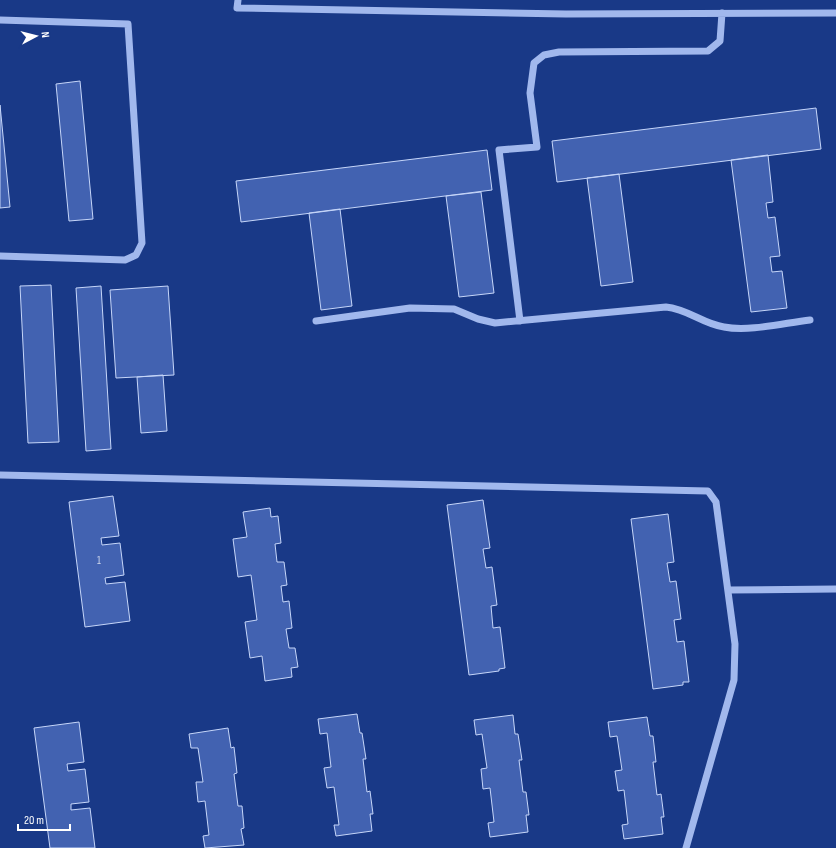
<svg xmlns="http://www.w3.org/2000/svg" width="836" height="848" viewBox="0 0 836 848" font-family="'Sofia Sans Condensed',sans-serif">
  <style>
    .building { fill: #4262b1; stroke: #c6d6f9 }
    .lines { fill: none; stroke-linecap: round; stroke-linejoin: round }
    .minor { stroke: #a1b8ed; stroke-width: 7 }
    .labels { text-anchor: middle; stroke-width: 3; stroke-linejoin: round; paint-order: stroke }
    .number-label { font-size: 11px; fill: #d0d8ec }
  </style>
  <rect width="100%" height="100%" fill="#193987"/>
  <path class="building" d="M80,81L93,219L69,221L56,84Z
    M0,105L10,207L0,208Z
    M816,108L821,149L557,182L552,141Z
    M487,150L492,190L241,222L236,181Z
    M768,155L773,202L766,203L768,218L775,217L780,256L770,257L772,272L782,271L787,308L751,312L731,160Z
    M619,174L633,282L601,286L587,178Z
    M481,192L494,293L459,297L446,196Z
    M340,209L352,306L321,310L309,213Z
    M51,285L59,442L28,443L20,286Z
    M101,286L111,449L86,451L76,288Z
    M168,286L174,375L116,378L110,290Z
    M163,375L167,431L141,433L137,377Z
    M113,496L119,536L101,538L102,545L120,543L124,575L105,578L106,584L125,582L130,621L85,627L69,502Z
    M483,500L490,548L483,549L486,568L492,567L497,605L491,606L493,628L500,627L505,668L499,669V671L469,675L447,505Z
    M270,508L271,517L278,516L281,543L275,544L277,562H284L287,585L281,586L283,602L289,601L292,628L286,629L289,648H295L298,667L291,668L292,677L265,681L262,656L250,658L245,622L257,620L251,575L238,577L233,539L247,537L243,512Z
    M668,514L674,562L667,563L670,582L676,581L681,619L674,620L677,642L684,641L689,682H683V685L653,689L631,519Z
    M357,714L360,733H362L366,759H363L367,792L370,791L373,814H370L372,831L336,836L334,825H339L334,787L327,788L324,768L331,767L327,733L320,734L318,719Z
    M513,715L515,734H518L522,760H519L523,792H526L529,815H526L528,832L490,837L488,823L494,822L490,788L483,789L481,769L487,768L482,734L476,735L474,720Z
    M647,717L650,736H653L656,762H653L657,795L661,794L664,817H661L663,834L624,839L622,825L628,824L624,790L618,791L615,771L622,770L617,736L610,737L608,722Z
    M79,722L84,762L67,764L68,771L85,769L89,802L71,804V810L90,808L95,848H50L34,728Z
    M228,728L231,748L234,747L237,773L234,774L238,806H242L244,828L241,829L244,845L205,848L203,836L209,835L205,801L198,802L196,782H203L198,748H191L189,734Z"/>
  <g class="lines">
    <path class="minor" d="M238,0L237,8L566,14L836,13
      M0,20L128,24L142,243L136,255L125,260L0,256
      M316,321L410,308L454,309L478,319L495,323L666,307C688,309 703,324 724,327C749,332 784,323 810,320
      M520,321L499,150L537,147L530,93L534,63L544,55L559,52L708,51L720,41L722,13
      M0,475L708,491L716,502L735,644L734,680L686,848
      M728,590L836,589"/>
  </g>
  <g class="labels">
    <g class="number-label">
      <text x="99" y="564">1</text>
    </g>
  </g>
  <g transform="translate(36 36) rotate(83)" stroke="#193987" stroke-width="3" paint-order="stroke">
  <path d="M0-3L7 15L0 10L-7 15Z" fill="#ffffff"/>
  <text y="-6" font-size="11" font-weight="bold" text-anchor="middle" fill="#ffffff">N</text>
  </g>
  <path d="M18 824v6h52v-6" fill="none" stroke="#ffffff" stroke-width="2"/>
  <text x="24" y="824" font-size="12" fill="#ffffff" stroke="#193987" stroke-width="3" paint-order="stroke">20 m</text>
</svg>
